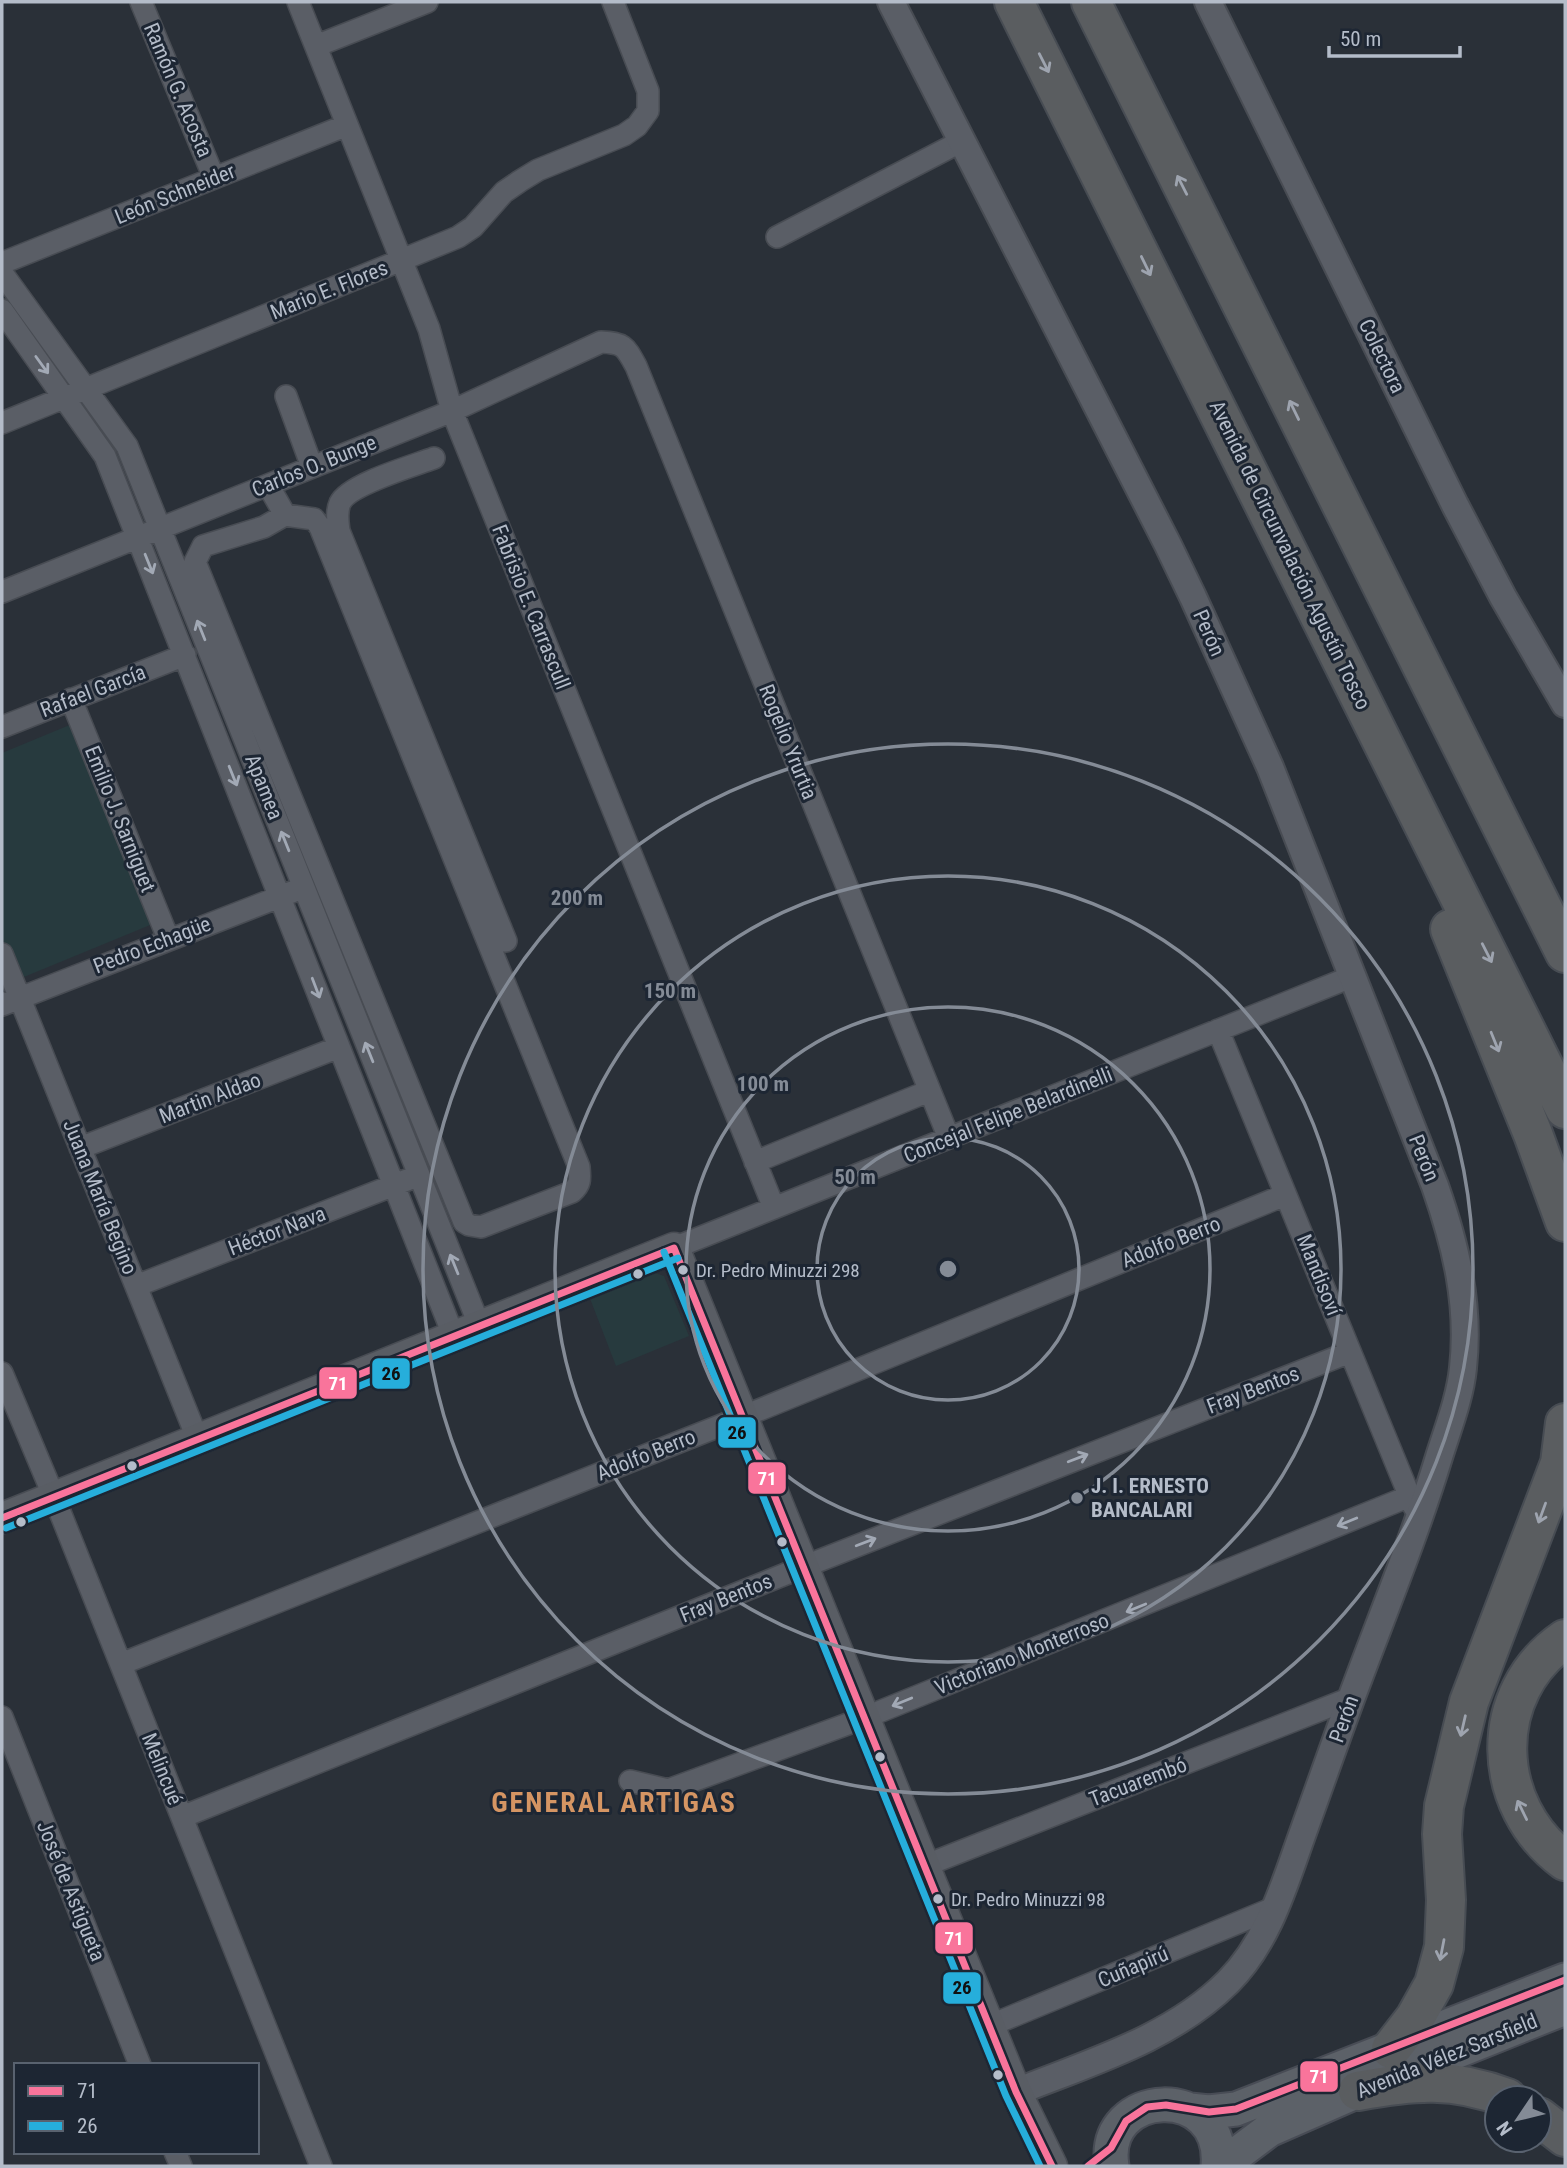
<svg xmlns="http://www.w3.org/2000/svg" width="1567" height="2168" viewBox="0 0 1567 2168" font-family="'Roboto Condensed',sans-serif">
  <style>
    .green { fill: #273a3e }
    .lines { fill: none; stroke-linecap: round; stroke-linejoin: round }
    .minor-casing { stroke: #484c53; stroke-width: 24 }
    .tertiary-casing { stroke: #484c53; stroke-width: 30 }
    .secondary-casing { stroke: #484c53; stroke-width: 33 }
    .primary-casing { stroke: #484c55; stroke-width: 37 }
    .motorway-casing { stroke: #474c53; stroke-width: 42 }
    .minor { stroke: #5a5e66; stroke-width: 21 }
    .tertiary { stroke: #5a5e66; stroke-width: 26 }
    .secondary { stroke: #595d64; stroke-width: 30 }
    .primary { stroke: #5c6168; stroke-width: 33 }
    .motorway { stroke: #5a5d60; stroke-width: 38 }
    .bus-1-casing { stroke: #1d2633; stroke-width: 12 }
    .bus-2-casing { stroke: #1d2633; stroke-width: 12 }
    .bus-1 { stroke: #f9749b; stroke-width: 7 }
    .bus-2 { stroke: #26aedb; stroke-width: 7 }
    .oneway { stroke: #9ea4af }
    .oneway2 { stroke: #a2a9b5 }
    .ring { fill: none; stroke: #848b96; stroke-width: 3.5 }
    .bus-dot { fill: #b4bcc9; stroke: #1d2633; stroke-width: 2.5 }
    .poi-dot { fill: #848b96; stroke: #1d2633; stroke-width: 2.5 }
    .labels { text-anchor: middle; stroke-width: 6; stroke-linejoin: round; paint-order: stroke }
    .bus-label { font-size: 19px; fill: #b4bcc9; stroke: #1d2633; text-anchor: start }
    .street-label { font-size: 21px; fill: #b4bcc9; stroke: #1d2633 }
    .poi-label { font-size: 21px; font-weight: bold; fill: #b4bcc9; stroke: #1d2633; text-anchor: start }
    .district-label { font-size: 28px; font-weight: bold; letter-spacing: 2px; fill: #d59563; stroke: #1d2633 }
    .centre { fill: #848b96; stroke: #1d2633; stroke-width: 3.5 }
    .ring-label { font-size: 21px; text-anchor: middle; font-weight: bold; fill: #848b96; stroke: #1d2633; stroke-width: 6; stroke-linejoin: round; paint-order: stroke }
    .line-badge { stroke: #1d2633; stroke-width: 2.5 }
    .badge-label { font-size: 19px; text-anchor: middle; font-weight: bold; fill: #fff }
    .pale-badge-label { font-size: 19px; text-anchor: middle; font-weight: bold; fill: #111 }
  </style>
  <rect width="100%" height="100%" fill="#2a3038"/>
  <path class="green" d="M72,724L155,923L19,979L2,937V753Z
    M647,1270L664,1276L689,1336L616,1366L589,1296Z"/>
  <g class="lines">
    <g class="minor-casing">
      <path id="minor" d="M141,2L214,178
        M298,2L429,329L452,411L774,1208
        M316,46L427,2
        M777,237L962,141
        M2,263L347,125
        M2,273L127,446L480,1327
        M2,310L105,456L454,1337
        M286,396L312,467
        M2,423L458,237L473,227L504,192L520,181L538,170L624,135L637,126L648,111V91L613,2
        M434,458C413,466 349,484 340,503C336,512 338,522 339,531L506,941
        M268,485L285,515L314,519L320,527L579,1167C580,1179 581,1184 572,1192L481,1227L469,1225L464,1222L195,562L203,546L264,527L285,515
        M2,592L452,411L601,342C624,343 625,346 636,366L949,1138
        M71,699L168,938
        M2,727L185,655
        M2,954L198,1440
        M2,1005L292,892
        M1218,1030L1414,1507
        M80,1148L339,1047
        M755,1162L929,1091
        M674,1248L1351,977
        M136,1286L407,1180
        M2,1373L54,1497L321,2166
        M121,1664L742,1417L1285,1195
        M2,1717L140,2065
        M630,1781L668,1790L864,1718L1410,1496
        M182,1817L803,1567L1350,1352
        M924,1866L1351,1698
        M989,2026L1276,1907
        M175,2152L181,2166"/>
    </g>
    <g class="tertiary-casing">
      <path id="tertiary" d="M891,2L1168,545L1193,597L1270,767L1435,1186C1456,1246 1470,1304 1463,1368C1460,1398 1448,1428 1439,1457C1414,1539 1381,1618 1351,1699C1334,1745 1318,1791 1301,1838C1283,1889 1267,1943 1228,1982C1171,2039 1088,2063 1016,2092
        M1208,2L1455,505L1503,597L1565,704"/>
    </g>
    <g class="secondary-casing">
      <path id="secondary" d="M2,1518L674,1248L1016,2092L1052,2166"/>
    </g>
    <g class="primary-casing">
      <path id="primary" d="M1190,2110L1209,2112L1236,2109L1565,1980
        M1112,2166C1099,2088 1225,2081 1218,2166
        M1221,2166L1269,2130L1358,2091L1565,2008"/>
    </g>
    <g class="motorway-casing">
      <path id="motorway" d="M1014,2L1565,1109
        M1091,2L1565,953
        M1450,929L1533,1134L1565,1222
        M1565,1639C1486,1693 1490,1806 1565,1861
        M1391,2049L1415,2018L1434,1984L1444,1947L1446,1900L1442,1834L1444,1806L1469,1702L1560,1463L1565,1423
        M1358,2091C1414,2081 1453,2077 1507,2098
        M1539,2117L1565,2137"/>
    </g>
    <use href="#minor" class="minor"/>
    <use href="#tertiary" class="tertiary"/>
    <use href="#secondary" class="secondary"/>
    <use href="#primary" class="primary"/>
    <use href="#motorway" class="motorway"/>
    <g class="bus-1-casing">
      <path id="bus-1" d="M674,1248L1016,2092L1052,2166
        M2,1518L674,1248
        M1088,2166L1111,2148L1126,2121L1147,2107L1166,2105L1209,2112L1236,2109L1565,1980"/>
    </g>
    <g class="bus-2-casing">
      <path id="bus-2" d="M664,1252L1006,2096L1040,2166
        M6,1528L678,1258"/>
    </g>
    <use href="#bus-1" class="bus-1"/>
    <use href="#bus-2" class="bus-2"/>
  </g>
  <defs><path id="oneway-shaft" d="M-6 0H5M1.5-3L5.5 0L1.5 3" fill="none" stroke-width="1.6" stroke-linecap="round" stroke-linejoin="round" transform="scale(1.75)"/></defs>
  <g class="oneway">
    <use href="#oneway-shaft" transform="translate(1044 63) rotate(63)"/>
    <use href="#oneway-shaft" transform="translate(1182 185) rotate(-117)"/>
    <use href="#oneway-shaft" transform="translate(1146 266) rotate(64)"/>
    <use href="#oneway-shaft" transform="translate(1294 410) rotate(-116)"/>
    <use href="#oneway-shaft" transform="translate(1487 953) rotate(63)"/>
    <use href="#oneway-shaft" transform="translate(1495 1042) rotate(68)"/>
    <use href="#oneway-shaft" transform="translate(1542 1513) rotate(110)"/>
    <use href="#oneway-shaft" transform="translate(1463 1726) rotate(103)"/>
    <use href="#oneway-shaft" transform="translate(1522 1810) rotate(-116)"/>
    <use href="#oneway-shaft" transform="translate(1442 1950) rotate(101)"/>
  </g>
  <g class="oneway2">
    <use href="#oneway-shaft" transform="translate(42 365) rotate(54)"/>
    <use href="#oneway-shaft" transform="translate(149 564) rotate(68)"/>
    <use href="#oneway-shaft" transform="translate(201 630) rotate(-112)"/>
    <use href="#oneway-shaft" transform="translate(233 776) rotate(68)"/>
    <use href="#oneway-shaft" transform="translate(285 841) rotate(-112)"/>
    <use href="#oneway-shaft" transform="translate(316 988) rotate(69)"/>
    <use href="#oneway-shaft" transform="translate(369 1052) rotate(-112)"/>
    <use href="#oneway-shaft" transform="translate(454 1264) rotate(-112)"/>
    <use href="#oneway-shaft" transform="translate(1078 1458) rotate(-21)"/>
    <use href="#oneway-shaft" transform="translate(1347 1522) rotate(158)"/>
    <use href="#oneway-shaft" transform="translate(866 1542) rotate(-21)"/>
    <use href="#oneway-shaft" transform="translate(1136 1608) rotate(158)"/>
    <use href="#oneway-shaft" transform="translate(902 1702) rotate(158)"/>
  </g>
  <g class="ring">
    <circle cx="948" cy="1269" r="131"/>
    <circle cx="948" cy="1269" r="262"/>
    <circle cx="948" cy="1269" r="393"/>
    <circle cx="948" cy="1269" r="525"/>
  </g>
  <g class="bus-dot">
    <circle cx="683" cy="1270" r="6"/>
    <circle cx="638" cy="1274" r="6"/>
    <circle cx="132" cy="1466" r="6"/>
    <circle cx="21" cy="1522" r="6"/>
    <circle cx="782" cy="1542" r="6"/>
    <circle cx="880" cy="1757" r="6"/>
    <circle cx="938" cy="1899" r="6"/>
    <circle cx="998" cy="2075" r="6"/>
  </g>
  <circle class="poi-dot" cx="1077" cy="1498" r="7"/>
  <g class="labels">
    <g class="bus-label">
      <text x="696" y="1277">Dr. Pedro Minuzzi 298</text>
      <text x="951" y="1906">Dr. Pedro Minuzzi 98</text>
    </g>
    <g class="street-label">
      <text transform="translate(178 90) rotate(67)" y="7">Ramón G. Acosta</text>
      <text transform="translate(175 194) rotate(-22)" y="7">León Schneider</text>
      <text transform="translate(329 290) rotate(-22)" y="7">Mario E. Flores</text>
      <text transform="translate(1382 356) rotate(64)" y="7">Colectora</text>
      <text transform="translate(314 466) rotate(-22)" y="7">Carlos O. Bunge</text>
      <text transform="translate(1290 555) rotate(64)" y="7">Avenida de Circunvalación Agustín Tosco</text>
      <text transform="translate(531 607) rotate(68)" y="7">Fabrisio E. Carrascull</text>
      <text transform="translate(1209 633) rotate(66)" y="7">Perón</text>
      <text transform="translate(93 691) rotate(-21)" y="7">Rafael García</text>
      <text transform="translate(788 742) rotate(68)" y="7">Rogelio Yrurtia</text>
      <text transform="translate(264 787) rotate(68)" y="7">Apamea</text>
      <text transform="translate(120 819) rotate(68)" y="7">Emilio J. Sarniguet</text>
      <text transform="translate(152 945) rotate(-21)" y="7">Pedro Echagüe</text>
      <text transform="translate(210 1098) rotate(-21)" y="7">Martin Aldao</text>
      <text transform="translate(1008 1115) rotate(-22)" y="7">Concejal Felipe Belardinelli</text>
      <text transform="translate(1424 1158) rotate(68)" y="7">Perón</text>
      <text transform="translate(100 1197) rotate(68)" y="7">Juana María Begino</text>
      <text transform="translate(277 1231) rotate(-21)" y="7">Héctor Nava</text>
      <text transform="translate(1171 1242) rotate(-22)" y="7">Adolfo Berro</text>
      <text transform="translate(1319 1275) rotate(68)" y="7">Mandisoví</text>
      <text transform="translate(1253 1390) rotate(-21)" y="7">Fray Bentos</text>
      <text transform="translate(646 1455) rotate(-22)" y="7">Adolfo Berro</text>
      <text transform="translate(726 1598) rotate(-22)" y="7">Fray Bentos</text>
      <text transform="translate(1022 1654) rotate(-22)" y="7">Victoriano Monterroso</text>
      <text transform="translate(1344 1719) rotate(-70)" y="7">Perón</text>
      <text transform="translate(162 1769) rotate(68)" y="7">Melincué</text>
      <text transform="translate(1138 1782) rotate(-21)" y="7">Tacuarembó</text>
      <text transform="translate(71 1891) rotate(68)" y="7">José de Astigueta</text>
      <text transform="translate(1133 1967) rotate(-23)" y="7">Cuñapirú</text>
      <text transform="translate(1447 2056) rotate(-22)" y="7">Avenida Vélez Sarsfield</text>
    </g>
    <g class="poi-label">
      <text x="1091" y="1493">J. I. ERNESTO<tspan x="1091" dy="24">BANCALARI</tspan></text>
    </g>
    <g class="district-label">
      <text x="614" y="1812">GENERAL ARTIGAS</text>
    </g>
  </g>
  <circle cx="948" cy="1269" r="10" class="centre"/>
  <g class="ring-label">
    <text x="577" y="905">200 m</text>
    <text x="670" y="998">150 m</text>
    <text x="763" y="1091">100 m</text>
    <text x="855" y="1184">50 m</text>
  </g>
  <g class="line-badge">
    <rect x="371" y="1357" width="40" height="33" rx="7" fill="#26aedb"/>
    <rect x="318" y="1366" width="40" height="34" rx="7" fill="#f9749b"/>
    <rect x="717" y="1416" width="40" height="33" rx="7" fill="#26aedb"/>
    <rect x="747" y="1461" width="40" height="34" rx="7" fill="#f9749b"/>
    <rect x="934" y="1921" width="40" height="34" rx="7" fill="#f9749b"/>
    <rect x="942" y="1971" width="40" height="34" rx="7" fill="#26aedb"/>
    <rect x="1299" y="2060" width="40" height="33" rx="7" fill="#f9749b"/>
  </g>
  <g class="badge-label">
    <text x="338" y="1390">71</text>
    <text x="767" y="1485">71</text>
    <text x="954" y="1945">71</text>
    <text x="1319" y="2083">71</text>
  </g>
  <g class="pale-badge-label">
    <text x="391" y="1380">26</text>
    <text x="737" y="1439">26</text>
    <text x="962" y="1994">26</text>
  </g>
  <rect width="1567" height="2168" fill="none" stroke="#b4bcc9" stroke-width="7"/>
  <rect x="14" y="2063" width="245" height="91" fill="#1d2633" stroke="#59626f" stroke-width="2"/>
  <rect x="28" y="2086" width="35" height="10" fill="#f9749b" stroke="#59626f" stroke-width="2"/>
  <text x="77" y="2098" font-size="21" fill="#b4bcc9">71</text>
  <rect x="28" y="2121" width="35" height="10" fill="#26aedb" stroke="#59626f" stroke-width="2"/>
  <text x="77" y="2133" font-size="21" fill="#b4bcc9">26</text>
  <g transform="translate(1518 2119) rotate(235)"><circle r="33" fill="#1d2633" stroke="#59626f" stroke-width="2"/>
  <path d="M0-5L12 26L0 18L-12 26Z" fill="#848b96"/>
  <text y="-10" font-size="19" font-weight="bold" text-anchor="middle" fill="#b4bcc9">N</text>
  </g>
  <path d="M1329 46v10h131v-10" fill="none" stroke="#b4bcc9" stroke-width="3.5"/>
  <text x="1340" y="46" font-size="21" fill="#b4bcc9" stroke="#1d2633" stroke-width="5" paint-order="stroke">50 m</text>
</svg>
